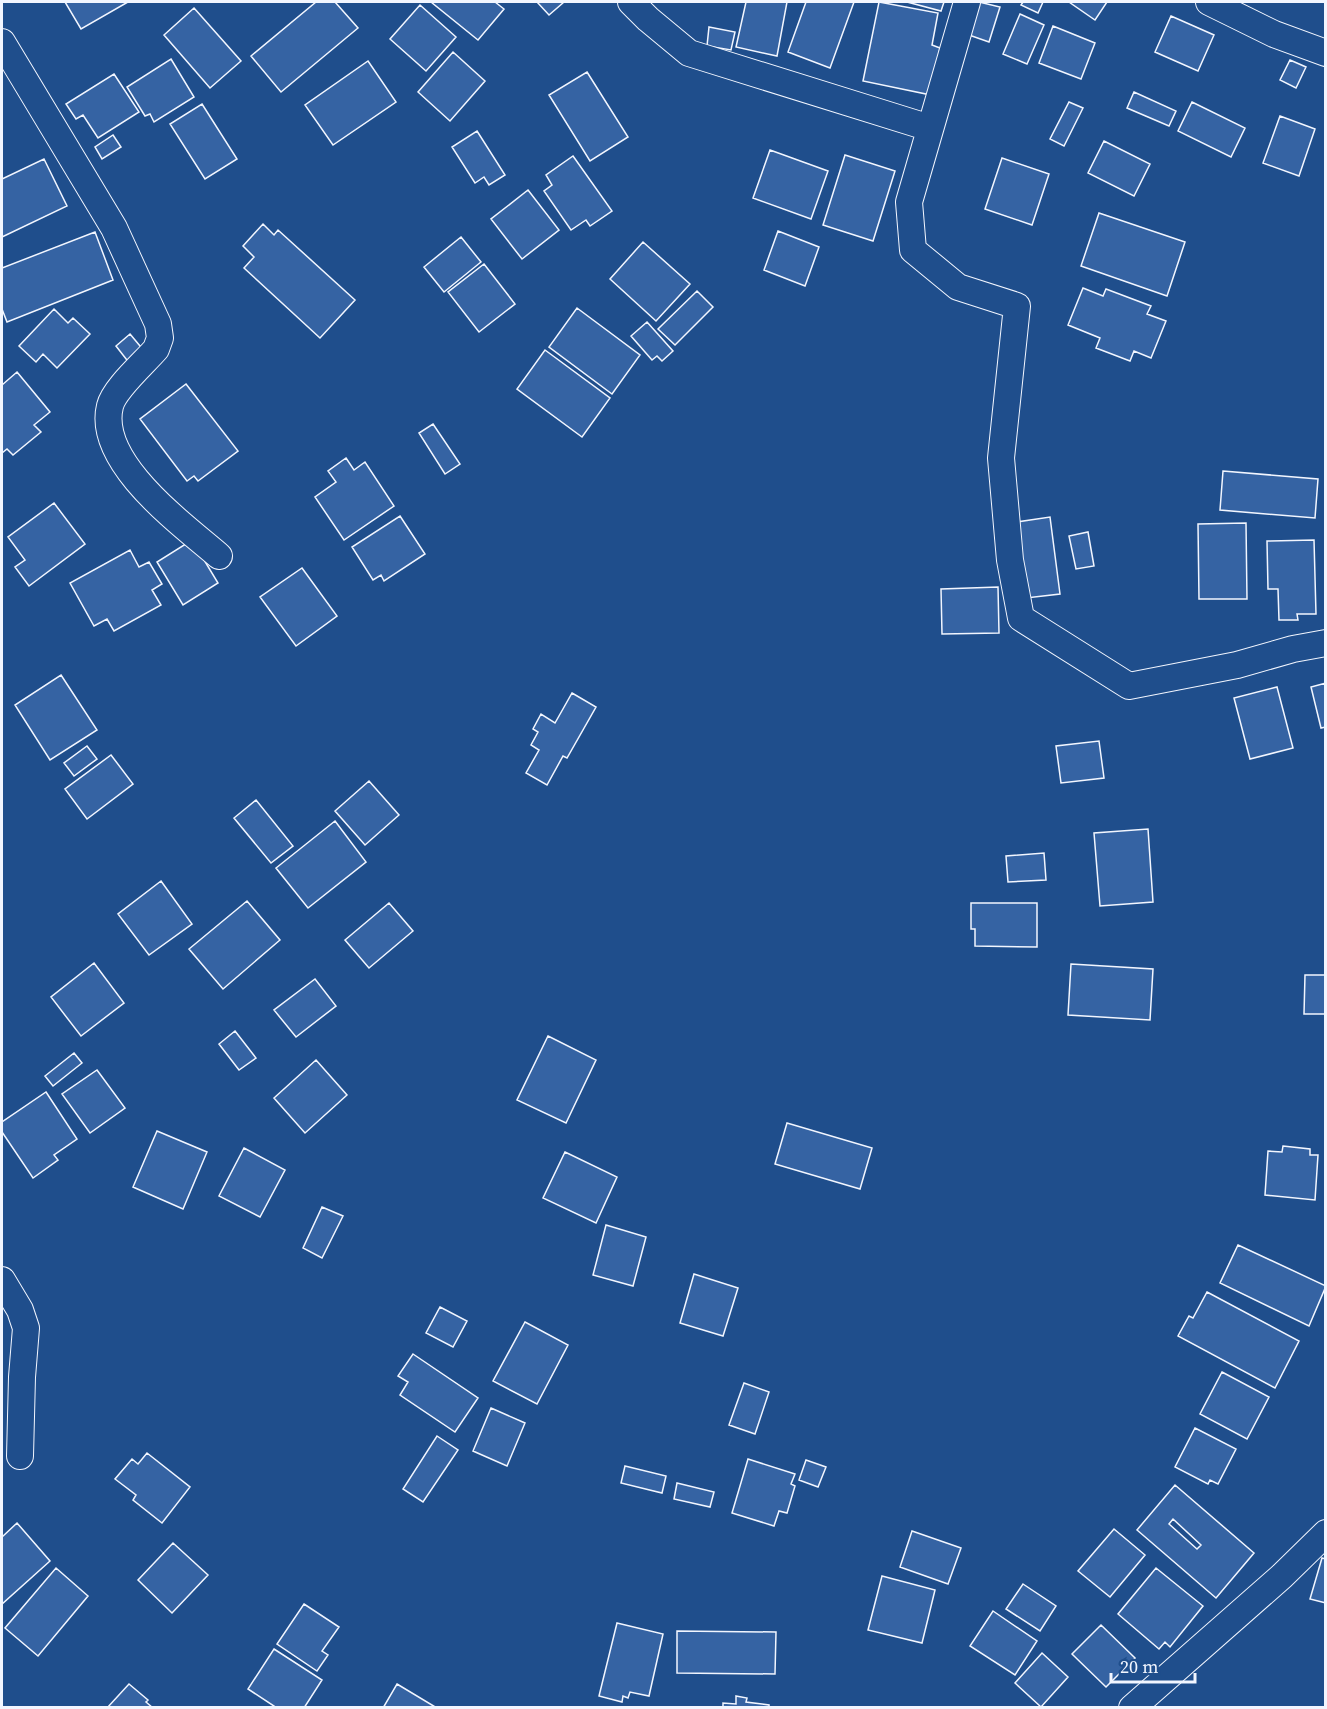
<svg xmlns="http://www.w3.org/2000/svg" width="1327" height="1709" viewBox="0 0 1327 1709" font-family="'Source Serif 4',serif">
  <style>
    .building { fill: #3563a3; stroke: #f2f6ff; stroke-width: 1.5; fill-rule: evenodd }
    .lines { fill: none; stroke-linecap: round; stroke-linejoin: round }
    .minor-casing { stroke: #f2f6ff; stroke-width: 28 }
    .minor { stroke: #1f4e8c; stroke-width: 26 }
  </style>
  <rect width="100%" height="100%" fill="#1f4e8c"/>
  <path class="building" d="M65,2H128L81,29Z
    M316,2H335L358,28L281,92L251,56Z
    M431,2H495L504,9L478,40Z
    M537,2H564L549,15Z
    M746,2H787L777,56L736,47Z
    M806,2H854L830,68L788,52Z
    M879,2L938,13L932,45L940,48L931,95L863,81Z
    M907,2H944L941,11Z
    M979,2L1000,7L989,42L969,35Z
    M1023,2H1043L1038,13L1021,5Z
    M1069,2H1107L1095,20Z
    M420,5L456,37L426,71L390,39Z
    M194,8L241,61L210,88L164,35Z
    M1020,14L1044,25L1027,64L1003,54Z
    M1171,16L1214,35L1198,71L1155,52Z
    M1053,26L1095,43L1081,79L1039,63Z
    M709,27L735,32L731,50L707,46Z
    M453,52L485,81L450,121L418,92Z
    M171,59L194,97L154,122L150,114L145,116L127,87Z
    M1290,60L1306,67L1296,88L1280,80Z
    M368,61L396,102L333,145L305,105Z
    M587,72L628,137L590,161L549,95Z
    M114,74L139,112L98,138L83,115L76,119L66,104Z
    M1134,92L1176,111L1169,126L1127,108Z
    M1069,102L1083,108L1064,146L1050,139Z
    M1192,102L1245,128L1231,157L1178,131Z
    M202,104L237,159L205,179L170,124Z
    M1280,116L1315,129L1299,176L1263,163Z
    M477,131L505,175L489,185L484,177L475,183L452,147Z
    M113,135L121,147L102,159L95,147Z
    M1104,141L1150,164L1134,196L1088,173Z
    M770,150L828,171L811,219L753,198Z
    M845,155L895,171L873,241L823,225Z
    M573,156L612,211L590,226L586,220L571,230L544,191L552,185L546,175Z
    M1002,158L1049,174L1032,225L985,209Z
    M44,159L67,206L2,237V179Z
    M528,190L559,230L522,259L491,219Z
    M1099,213L1185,242L1167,296L1081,266Z
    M263,224L274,235L278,230L355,300L320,338L244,268L254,257L243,246Z
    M778,231L819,247L805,286L764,270Z
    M95,232L113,280L7,322L2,309V268Z
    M461,237L481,262L444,292L424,267Z
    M643,242L690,284L656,321L610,279Z
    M484,264L515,304L479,332L448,292Z
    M1083,288L1103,296L1106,289L1151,306L1147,314L1166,321L1151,358L1134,351L1130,361L1096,348L1100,338L1068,325Z
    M697,291L713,307L675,345L658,329Z
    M577,308L640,355L612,394L549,347Z
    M54,309L68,323L73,318L90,334L57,368L43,354L36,362L19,346Z
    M647,322L673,351L662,361L657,356L652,360L631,336Z
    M130,334L145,352L130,364L116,346Z
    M545,350L610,398L582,437L517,389Z
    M17,372L50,412L34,425L41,432L13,455L7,449L2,453V385Z
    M186,384L238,451L198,481L194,476L187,481L140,419Z
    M433,424L460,464L445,474L419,433Z
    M346,458L354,470L365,462L394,506L344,540L315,497L336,482L328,471Z
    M1223,471L1318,479L1315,518L1220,510Z
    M54,503L85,544L29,586L15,567L25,560L8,537Z
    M400,516L425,554L384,581L381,575L373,580L352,547Z
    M1050,517L1060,594L1026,598L1017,522Z
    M1246,523L1247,599H1199L1198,524Z
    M1088,532L1094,566L1076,569L1069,536Z
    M192,540L218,583L183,605L157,562Z
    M1314,540L1316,614H1297L1298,620H1279L1278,589H1268L1267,541Z
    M130,550L139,567L149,562L162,584L152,590L161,605L114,631L107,619L94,626L70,583Z
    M302,568L337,616L296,646L260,597Z
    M998,587L999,633L942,634L941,589Z
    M61,675L97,730L50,760L15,705Z
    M1326,683V727L1321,728L1311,687Z
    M1277,687L1293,748L1250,759L1234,698Z
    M572,693L596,707L567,758L563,756L547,785L526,773L539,750L531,745L538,732L533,729L541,714L555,723Z
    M1099,741L1104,778L1061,783L1056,746Z
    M87,746L97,759L74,776L64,763Z
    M111,755L133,784L87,819L65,789Z
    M369,781L399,815L365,845L335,811Z
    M256,800L293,846L271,863L234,818Z
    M335,821L366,862L308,908L276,868Z
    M1148,829L1153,902L1100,906L1094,833Z
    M1044,853L1046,880L1008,882L1006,856Z
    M161,881L192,924L149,955L118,914Z
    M247,901L280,940L223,989L189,949Z
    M389,903L413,931L369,968L345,940Z
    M971,903H1037V947L975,946V929H971Z
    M94,963L124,1003L81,1036L51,997Z
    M1071,964L1153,969L1150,1020L1068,1015Z
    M1305,975H1326V1014H1304Z
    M315,979L336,1006L296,1037L274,1010Z
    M235,1031L256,1058L239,1070L219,1044Z
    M548,1036L596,1060L566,1123L517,1100Z
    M74,1053L82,1063L53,1086L45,1076Z
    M316,1060L347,1095L305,1133L274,1098Z
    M97,1070L125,1108L90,1133L62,1094Z
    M46,1092L77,1139L54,1155L58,1160L33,1178L2,1132V1122Z
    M787,1123L872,1148L860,1189L775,1164Z
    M157,1131L207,1152L183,1209L133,1187Z
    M1283,1146L1310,1149V1155H1318L1315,1200L1265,1195L1268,1151L1282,1152Z
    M244,1148L285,1170L260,1217L219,1196Z
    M565,1152L617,1177L596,1223L543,1198Z
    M322,1207L343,1216L322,1258L303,1248Z
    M606,1225L646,1237L633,1286L593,1275Z
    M1238,1245L1326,1286L1309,1326L1220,1283Z
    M694,1274L738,1288L723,1336L680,1323Z
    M1207,1292L1299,1341L1275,1388L1178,1336L1189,1316L1193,1318Z
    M440,1307L467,1321L453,1347L426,1333Z
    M525,1322L568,1345L537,1404L493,1381Z
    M413,1354L478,1398L455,1432L400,1395L408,1382L398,1376Z
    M1222,1372L1269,1397L1247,1439L1200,1414Z
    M744,1383L769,1392L755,1434L729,1425Z
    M491,1408L525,1423L507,1466L473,1451Z
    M1195,1428L1236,1449L1218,1484L1210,1480L1208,1484L1175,1467Z
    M437,1436L458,1450L423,1502L403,1489Z
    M147,1453L190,1487L162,1523L133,1500L136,1495L115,1479L132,1459L138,1464Z
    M748,1459L795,1474L791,1484L795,1486L787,1513L779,1511L774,1526L732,1513Z
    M806,1460L826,1467L818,1487L799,1480Z
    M625,1466L666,1476L662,1493L621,1483Z
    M677,1483L714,1492L710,1507L674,1499Z
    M1175,1485L1254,1553L1216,1598L1137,1530ZM1173,1519L1201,1545L1197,1549L1169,1524Z
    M17,1523L50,1561L2,1604V1537Z
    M1114,1529L1145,1555L1110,1597L1078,1571Z
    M912,1531L961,1548L948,1584L900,1567Z
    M173,1543L208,1575L172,1613L138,1580Z
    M1322,1558L1326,1559V1603L1310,1599Z
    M56,1568L88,1596L38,1656L5,1628Z
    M1156,1568L1203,1606L1170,1647L1165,1642L1159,1649L1118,1614Z
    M882,1576L935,1590L922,1643L868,1630Z
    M1023,1584L1056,1606L1040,1631L1006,1609Z
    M304,1604L339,1627L322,1651L328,1655L317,1671L277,1644Z
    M993,1611L1037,1641L1015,1675L970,1646Z
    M617,1623L663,1634L649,1696L630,1692L628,1698L623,1696L622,1702L599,1696Z
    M1101,1625L1135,1658L1106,1687L1072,1654Z
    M677,1631L776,1632L775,1674L677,1673Z
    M274,1649L322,1680L304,1708H273L274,1706L248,1689Z
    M1042,1653L1068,1677L1041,1707L1015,1683Z
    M129,1684L148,1700L146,1702L153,1708H107Z
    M397,1684L437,1708H383Z
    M736,1696L747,1698L746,1702L769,1705V1708H723V1703L736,1704Z"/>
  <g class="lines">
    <g class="minor-casing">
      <path id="minor" d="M631,2L648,19L689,53L930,128
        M967,2L909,202L913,250L958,287L1017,306L1001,458L1010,560L1021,618L1129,686L1237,665L1293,649L1326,643
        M1209,2L1274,34L1326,53
        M2,42L114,228L158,324L160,338L156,349C144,363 114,389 110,406C96,462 182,524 219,556
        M2,1280L20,1310L26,1328L22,1377L20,1456
        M1132,1708L1282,1576L1326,1533"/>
    </g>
    <use href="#minor" class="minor"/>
  </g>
  <rect width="1327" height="1709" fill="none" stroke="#f2f6ff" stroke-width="6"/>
  <path d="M1111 1673v9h84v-9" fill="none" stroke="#f2f6ff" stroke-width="3"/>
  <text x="1120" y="1673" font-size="18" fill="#f2f6ff" stroke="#1f4e8c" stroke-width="4.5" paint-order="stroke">20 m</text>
</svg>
